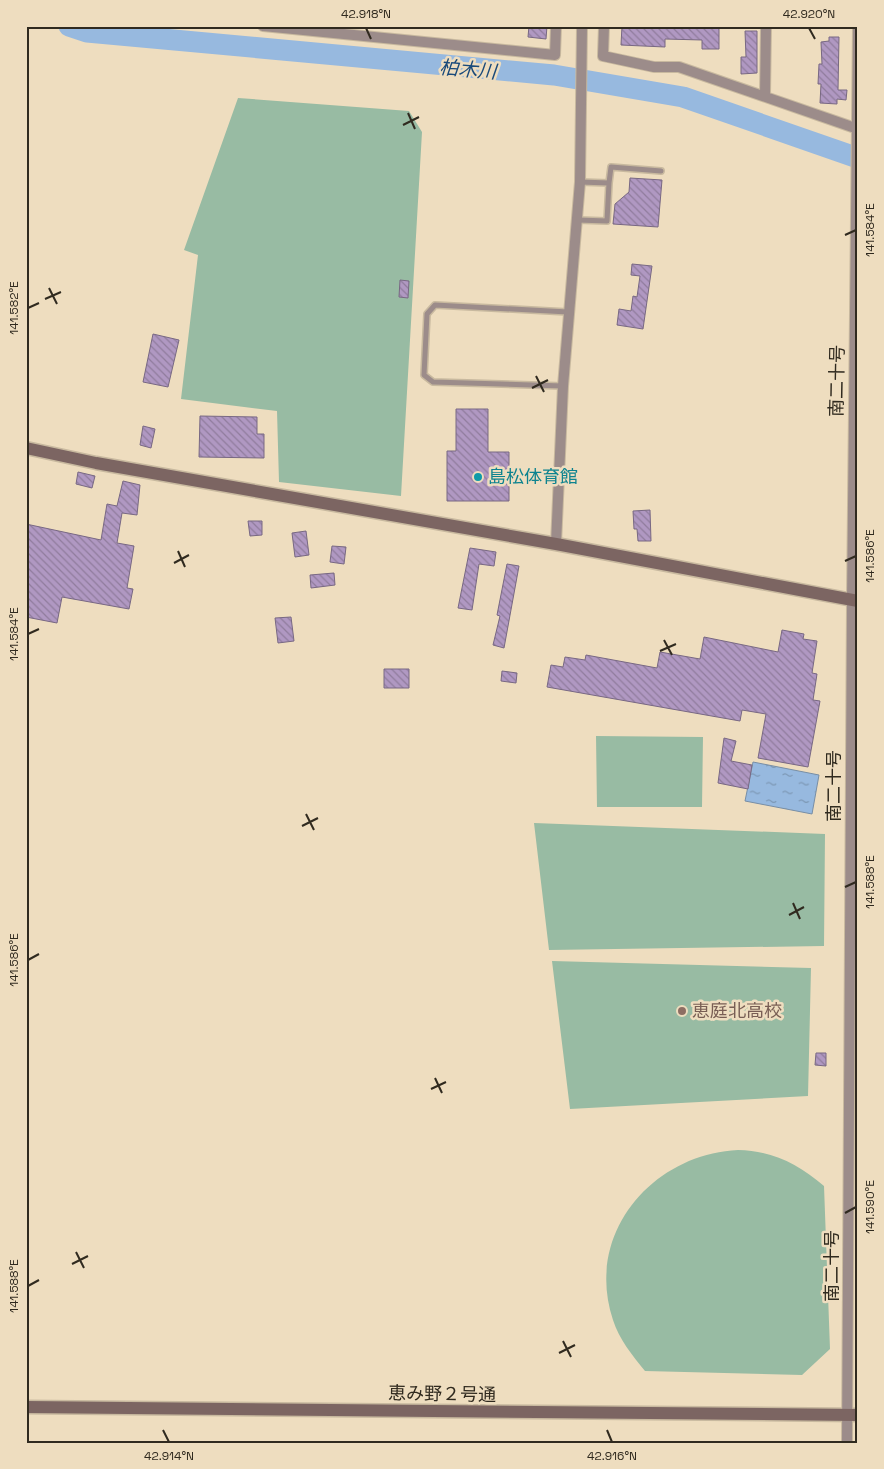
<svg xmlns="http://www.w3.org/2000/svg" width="884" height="1469" viewBox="0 0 884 1469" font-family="'Space Grotesk','Noto Sans JP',sans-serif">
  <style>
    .garden { fill: #98bba3 }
    .water { fill: url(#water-ripples); stroke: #788ea5 }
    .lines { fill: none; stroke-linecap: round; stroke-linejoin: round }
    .river { stroke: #97b9df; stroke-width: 21 }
    .building { fill: url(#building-back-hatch); stroke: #786883 }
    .lane-casing { stroke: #c8b99f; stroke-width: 8 }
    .street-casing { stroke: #c8b99f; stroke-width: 12 }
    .secondary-casing { stroke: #c8b99f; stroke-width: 15 }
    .lane { stroke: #9c8c8a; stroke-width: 5 }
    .street { stroke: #9c8c8a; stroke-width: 10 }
    .secondary { stroke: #7c6562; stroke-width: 12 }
    .ticks { fill: none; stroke: #302a1f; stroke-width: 2 }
    .culture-dot { fill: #0f9aa8; stroke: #eeddbf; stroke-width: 2 }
    .education-dot { fill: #8d6e63; stroke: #eeddbf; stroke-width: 2 }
    .labels { text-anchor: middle; stroke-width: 5; stroke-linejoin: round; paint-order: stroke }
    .street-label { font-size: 18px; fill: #302a1f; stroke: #eeddbf }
    .culture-label { font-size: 18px; fill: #0d838f; stroke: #eeddbf; text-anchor: start }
    .education-label { font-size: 18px; fill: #785e54; stroke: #eeddbf; text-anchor: start }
    .water-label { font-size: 19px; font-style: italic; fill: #1a4a7a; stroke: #eeddbf }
    .neatline { fill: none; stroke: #302a1f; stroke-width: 2 }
    .ticks-label { font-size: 12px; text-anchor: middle; fill: #302a1f }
  </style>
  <defs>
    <pattern id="water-ripples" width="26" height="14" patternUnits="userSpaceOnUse" patternTransform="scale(1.25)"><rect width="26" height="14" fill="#97b9df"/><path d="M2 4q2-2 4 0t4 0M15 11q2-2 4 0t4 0" fill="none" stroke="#7c97b4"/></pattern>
    <pattern id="building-back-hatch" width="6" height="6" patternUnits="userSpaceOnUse" patternTransform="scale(1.25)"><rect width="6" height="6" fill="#b098c2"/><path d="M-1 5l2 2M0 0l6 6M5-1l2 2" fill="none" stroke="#907c9d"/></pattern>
  </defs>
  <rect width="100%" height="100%" fill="#eeddbf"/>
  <path class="garden" d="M238,98L409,111L422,132L401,496L279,482L277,411L181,399L198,255L184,250Z
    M596,736L703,737L702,807H597Z
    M534,823L825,834L824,946L549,950Z
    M552,961L811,968L808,1096L570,1109Z
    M738,1150C773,1151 798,1164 824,1186L830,1349L802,1375L645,1371C632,1355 619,1339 613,1320C584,1233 653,1154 738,1150Z"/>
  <path class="water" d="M753,762L819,775L812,814L745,801Z"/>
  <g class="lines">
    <path class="river" d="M69,26L87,32L554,75L683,97L858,158"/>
  </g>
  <path class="building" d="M529,26H547L546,39L528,37Z
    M622,26L719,28V49H702V40L665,39V47L621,45Z
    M745,31H757V73L741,74V57H746Z
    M829,37H839L838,90H847L846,100L837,99V104L820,103L821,84H818L819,64H822L821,42L829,41Z
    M630,178L662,180L658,227L613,224L615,204L629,192Z
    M632,264L652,266L643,329L617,325L619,309L631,311L633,296L637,297L640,276L631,275Z
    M400,280L409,281L408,298L399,297Z
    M153,334L179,340L168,387L143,382Z
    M456,409H488V452H509V501H447V451H456Z
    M200,416L257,417V434H264V458L199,457Z
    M143,426L155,429L151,448L140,445Z
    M78,472L95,476L92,488L76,484Z
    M123,481L140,485L137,515L122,513L117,543L134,546L127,588L133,589L129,609L62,597L57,623L26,617V524L101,540L107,504L117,506Z
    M650,510L651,541H638L637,529H634L633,511Z
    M248,521H262V535L250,536Z
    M306,531L309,555L295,557L292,533Z
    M332,546L346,547L344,564L330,562Z
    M470,548L496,552L494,566L479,564L472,610L458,608Z
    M507,564L519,566L504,648L493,645L500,616L497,615Z
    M334,573L335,585L311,588L310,575Z
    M291,617L294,641L278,643L275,618Z
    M782,630L804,634L803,639L817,641L812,673L817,674L813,700L820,701L808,767L758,758L766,714L742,710L740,721L547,687L551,665L563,667L565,657L585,660L586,655L657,668L660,652L700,659L704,637L778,652Z
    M384,669H409V688H384Z
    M502,671L517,673L516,683L501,681Z
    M724,738L736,741L731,761L752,765L748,789L718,783Z
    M816,1053H826V1066L815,1065Z"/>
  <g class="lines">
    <g class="lane-casing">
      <path id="lane" d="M609,183L611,167L661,171
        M578,220L607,221L609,183L580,182
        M563,386L433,382L424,375L427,314L435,305L568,312"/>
    </g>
    <g class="street-casing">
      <path id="street" d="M263,26L555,55L556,26
        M604,26L603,56L654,67H679L858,129
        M765,95L766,26
        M556,544L563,386L580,182L582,26
        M847,1443L852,601L858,26"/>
    </g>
    <g class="secondary-casing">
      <path id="secondary" d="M26,448L96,463L556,544L858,601
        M26,1407L858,1415"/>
    </g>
    <use href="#lane" class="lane"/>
    <use href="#street" class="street"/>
    <use href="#secondary" class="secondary"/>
  </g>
  <path class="ticks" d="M366,28L371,39M809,28L815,39M408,113L415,129M403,125L419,117M845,235L856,230M49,288L57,304M45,299L61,292M28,308L39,303M536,376L544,392M532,388L548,380M178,551L185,567M845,561L856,556M174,563L189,555M28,634L39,629M664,640L672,655M660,651L676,644M306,814L314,830M302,826L318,818M845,887L856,882M793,903L800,919M789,915L804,907M28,960L39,954M435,1078L442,1093M431,1089L446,1082M845,1213L856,1207M76,1252L84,1268M72,1264L88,1256M28,1286L39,1280M563,1341L571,1357M559,1353L575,1345M163,1430L169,1442M607,1430L612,1442"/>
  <circle class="culture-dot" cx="478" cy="477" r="5"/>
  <circle class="education-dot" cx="682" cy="1011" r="5"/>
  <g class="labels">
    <g class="street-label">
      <text transform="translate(837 381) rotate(-89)" y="6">南二十号</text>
      <text transform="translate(834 786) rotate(-90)" y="6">南二十号</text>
      <text transform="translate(832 1266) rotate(-90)" y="6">南二十号</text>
      <text transform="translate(442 1394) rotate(1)" y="6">恵み野２号通</text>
    </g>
    <g class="culture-label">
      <text x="488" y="483">島松体育館</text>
    </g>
    <g class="education-label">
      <text x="692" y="1017">恵庭北高校</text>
    </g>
    <g class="water-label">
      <text transform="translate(468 69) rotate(5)" y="7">柏木川</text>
    </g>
  </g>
  <rect width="884" height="1469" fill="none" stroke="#eeddbf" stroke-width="55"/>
  <rect x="28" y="28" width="828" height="1414" class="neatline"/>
  <g class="ticks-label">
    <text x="366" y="18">42.918°N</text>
    <text x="809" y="18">42.920°N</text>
    <text transform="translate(870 230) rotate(-90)" y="4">141.584°E</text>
    <text transform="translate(14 308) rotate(-90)" y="4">141.582°E</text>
    <text transform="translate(870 556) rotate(-90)" y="4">141.586°E</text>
    <text transform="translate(14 634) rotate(-90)" y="4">141.584°E</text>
    <text transform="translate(870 882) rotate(-90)" y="4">141.588°E</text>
    <text transform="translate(14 960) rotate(-90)" y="4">141.586°E</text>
    <text transform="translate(870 1207) rotate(-90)" y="4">141.590°E</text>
    <text transform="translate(14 1286) rotate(-90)" y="4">141.588°E</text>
    <text x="169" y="1460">42.914°N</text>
    <text x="612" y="1460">42.916°N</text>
  </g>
</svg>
